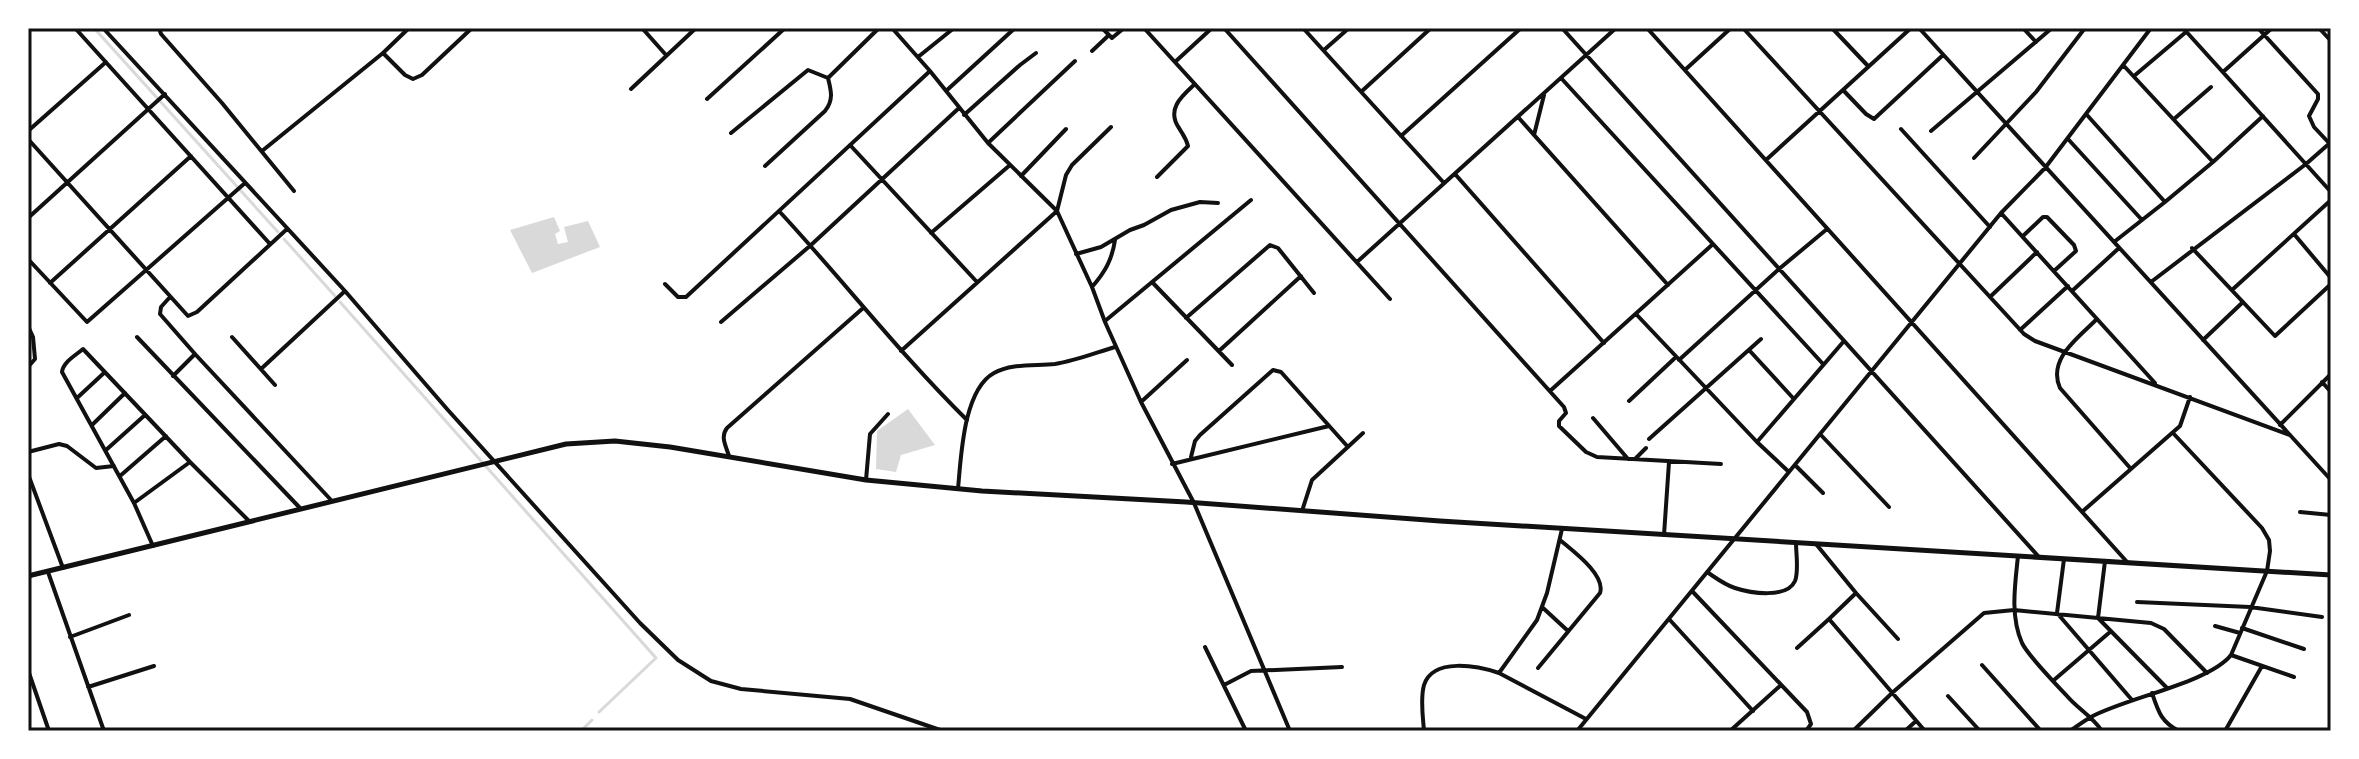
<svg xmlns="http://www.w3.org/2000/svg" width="2359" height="759" viewBox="0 0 2359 759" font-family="'Golos Text',sans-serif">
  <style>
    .water { fill: #d9d9d9 }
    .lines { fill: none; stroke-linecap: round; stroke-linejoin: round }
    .stream { stroke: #d9d9d9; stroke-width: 3 }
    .minor { stroke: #111; stroke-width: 4 }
    .tertiary { stroke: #111; stroke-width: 5 }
    .neatline { fill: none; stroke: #111; stroke-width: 3 }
  </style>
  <rect width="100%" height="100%" fill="#fff"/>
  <path class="water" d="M554,217L560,231L555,234L558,244L568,242L564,227L588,221L600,247L532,273L510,230Z
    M908,409L935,445L901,455L896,472L876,469L877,431Z"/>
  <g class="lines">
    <path class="stream" d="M94,28L278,232
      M284,239L335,296
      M340,302L656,658L599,712
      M581,731L592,720"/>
    <path class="minor" d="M75,28L270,244
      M103,28L345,291L447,409L640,623L678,660L711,681L741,689L850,699L943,731
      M159,28L161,34L222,103L294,191
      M642,28L666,55
      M892,28L930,71L988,143L1057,211L1092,287L1105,322L1141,402L1194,503L1290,731
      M1102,28L1112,38L1124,28
      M1144,28L1390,299
      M1224,28L1564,407L1566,413L1559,421V426L1586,452L1597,457L1721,464
      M1303,28L1444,183
      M1562,28L2039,557
      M1647,28L2128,563
      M1743,28L2024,334L2035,341L2290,435
      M1832,28L1868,66
      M1919,28L2331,480
      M2023,28L2036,42
      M2183,28L2331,192
      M2258,28L2318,94V99L2309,116L2314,127L2329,143
      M2319,28L2331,41
      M1324,50L1349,28
      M1092,51L1109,35
      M383,53L405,75L413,79L422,75L472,28
      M918,57L954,28
      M1175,62L1212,28
      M2124,66L2213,162L2263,116
      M1686,69L1731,28
      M2223,72L2272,28
      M2134,76L2186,32
      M1561,78L1823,364
      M631,89L696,28
      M1843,90L1866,114L1874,119L1943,55
      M946,91L1015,28
      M1362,91L1431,28
      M707,99L785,28
      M964,115L1020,65L1036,53
      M2087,115L2165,202L2114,242
      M1518,117L1668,285
      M2174,119L2211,87
      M1901,129L1990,227
      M28,131L106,62
      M1931,131L2052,28
      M731,133L808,70L828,78
      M1534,135L1544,95
      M1401,136L1521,28
      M28,139L188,316L197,312L287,229
      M2068,139L2142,220
      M988,143L1075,61
      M850,145L977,282
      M262,151L383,53L409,28
      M1974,158L2036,92L2085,28
      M1766,160L1911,28
      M765,166L825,111C834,100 831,90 828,78L879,28
      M1455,174L1604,343
      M1021,176L1066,129
      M1157,177L1188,146C1186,138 1183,135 1179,128C1166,109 1182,96 1195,84
      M2165,202L2213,162
      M779,211C843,280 900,354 967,420
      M2001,213L2155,383
      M28,218L165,94
      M931,233L1010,165
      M2294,234L2331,278
      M2023,236L2043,217H2047L2074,245L2076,251L2054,271
      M2192,248L2275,336L2331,284
      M1076,254L1101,247L1130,230L1144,225L1171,210L1200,202L1218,203
      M28,259L87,322L245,183
      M1357,262L1616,28
      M1152,282L1232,365
      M2151,282L2306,164L2331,142
      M50,283L191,156
      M665,284L678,297H686L930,71
      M1092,287C1105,272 1112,260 1115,240
      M2232,290L2331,200
      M2072,291L2119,248
      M1991,296L2037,252
      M170,297L161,307L160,314L195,354
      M1636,314L1757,442L1789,472
      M1186,318L1270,245L1278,248L1314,293
      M2097,319C2079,337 2047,359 2060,388L2131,469
      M1105,321L1251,200
      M721,322L811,245L959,108
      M28,326L33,337L35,359L28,367
      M2020,330L2068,286
      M137,337L300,508
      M232,337L275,385
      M2203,340L2243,302
      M1749,350L1793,398
      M901,351L1057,211L1066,175L1072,165L1111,127
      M1219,351L1301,276
      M1679,360L1779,269L1827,229
      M261,369L345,291
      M173,376L195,354L331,500
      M2322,382L2331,392
      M1550,391L1713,244
      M77,398L105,372
      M1629,401L1676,357
      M1141,402L1187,360
      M1593,418L1628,459
      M92,425L125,393
      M2280,425L2331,374
      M1820,434L1889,507
      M1649,439L1761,339
      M1757,442L1844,341
      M106,450L145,415
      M28,452L59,444L67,446L96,468L114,466
      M729,456C726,446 720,437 727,428L862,309
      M1191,457L1195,441L1200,435L1273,370L1281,372L1348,447
      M1636,458L1646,448
      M1172,464L1329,426
      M1795,465L1823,493
      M28,474L63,568
      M120,476L166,436
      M866,480L870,434L888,414
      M958,489C961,458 963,390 994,373C1011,363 1035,366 1055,364C1075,361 1095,353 1115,347
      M134,503L190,462
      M1302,511L1312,480L1363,433
      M2083,511L2180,426L2190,397
      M2300,512L2331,515
      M1664,535L1669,462
      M1816,544L1856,593L1829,619L1925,731
      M153,546L134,503L62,372C63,362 76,355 83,349L190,462L250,522
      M2018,556C2015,585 2010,616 2022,643C2029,657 2055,683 2067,696C2078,709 2092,716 2102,731
      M2064,559L2057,613L2132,700
      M2105,561L2098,618L2167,688
      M48,572L104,731
      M1707,572C1716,578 1725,585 1735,588C1750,593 1787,599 1795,581C1799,571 1796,554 1796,543
      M1692,591L1807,712L1811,724L1806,731
      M1856,593L1898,639
      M2137,602L2250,607L2322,617
      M1542,607L1568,631
      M1669,619L1753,711
      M2215,626L2240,633
      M2242,628L2304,649
      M70,637L129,615
      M1205,647L1246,731
      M1797,648L1829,619
      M2231,655L2294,677
      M1982,665L2041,731
      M1538,668L1600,593C1606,575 1573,551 1560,540
      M28,670L49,731
      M1499,673L1537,620L1547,593L1562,529
      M2054,680L2110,632
      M1224,685L1251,671L1342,667
      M88,687L154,666
      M2152,693C2158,711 2161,722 2179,731
      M1948,696L1980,731
      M1424,731C1423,717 1420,699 1424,685C1433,657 1478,666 1499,673L1586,719
      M1577,731L2001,213L2045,168L2151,28
      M1730,731L1781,685
      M1853,731L1892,693L1984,613L2014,610L2151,623L2164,629L2207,673
      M1905,731L1916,721
      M2070,731C2077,726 2084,721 2091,717C2125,698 2209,683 2231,655L2267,571L2270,551L2269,540L2262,528L2173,433
      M2225,731L2262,666"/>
    <path class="tertiary" d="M28,576L566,444L615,441L670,447L866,480L982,491L1186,502L1440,521L2331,575"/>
  </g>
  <rect width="2359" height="759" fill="none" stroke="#ffffff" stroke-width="60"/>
  <rect x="30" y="30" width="2299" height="699" class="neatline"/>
</svg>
